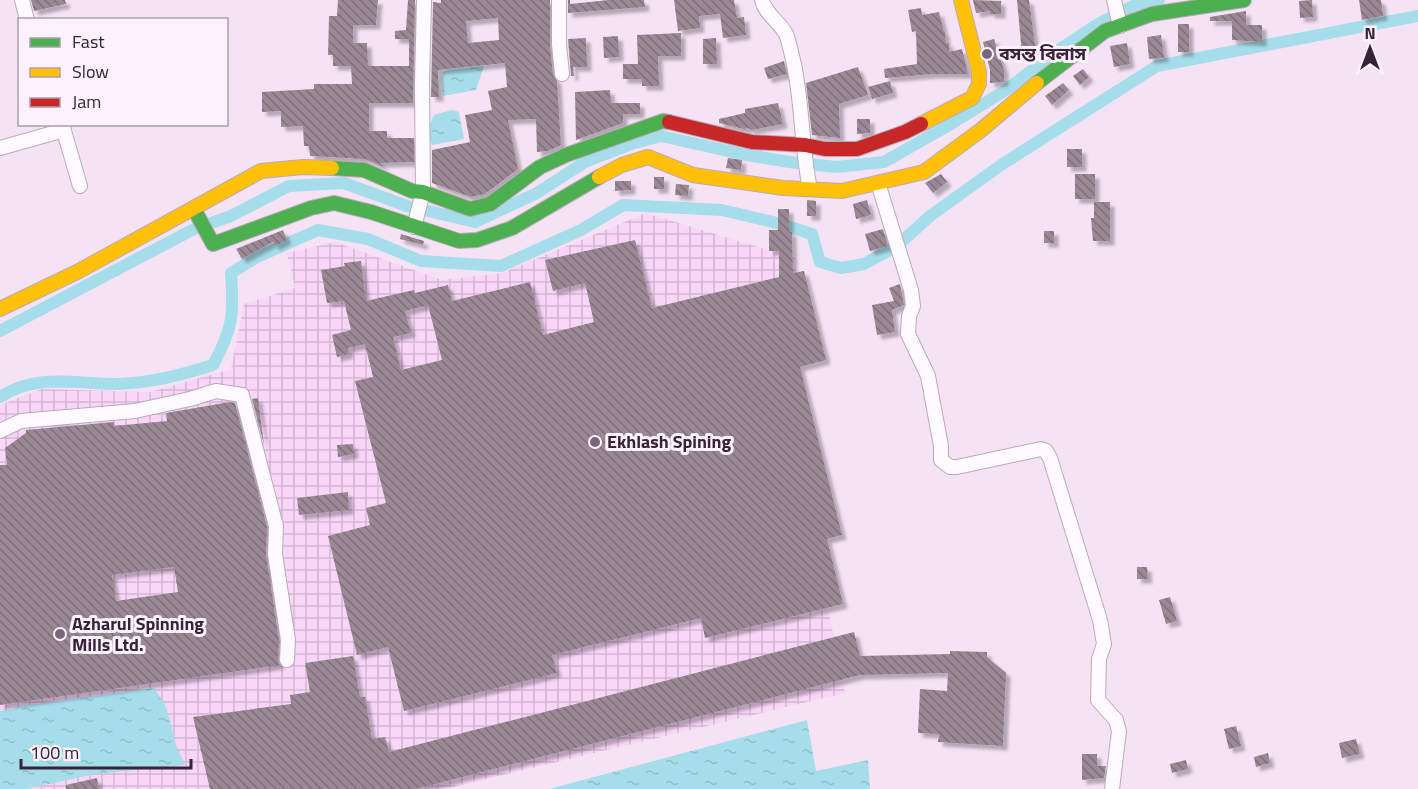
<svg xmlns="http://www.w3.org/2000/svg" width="1418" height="789" viewBox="0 0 1418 789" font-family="'Titillium Web','Noto Sans Bengali',sans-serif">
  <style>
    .industrial { fill: url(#industrial-grid) }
    .water { fill: url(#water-ripples) }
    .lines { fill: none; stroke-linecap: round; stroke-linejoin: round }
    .canal { stroke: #a6ddea; stroke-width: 12 }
    .building { fill: url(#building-back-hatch); fill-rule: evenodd; filter: url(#shadow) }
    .street-casing { stroke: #bba9bb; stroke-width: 16 }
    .fast-casing { stroke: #bba9bb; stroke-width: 16 }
    .slow-casing { stroke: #bba9bb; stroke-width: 16 }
    .jam-casing { stroke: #bba9bb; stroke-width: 16 }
    .street { stroke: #fefbfe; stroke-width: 14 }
    .fast { stroke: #4caf50; stroke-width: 14 }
    .slow { stroke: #ffc107; stroke-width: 14 }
    .jam { stroke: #c62828; stroke-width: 14 }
    .poi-dot { fill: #7a667a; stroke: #fcf1fc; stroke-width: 2 }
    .labels { text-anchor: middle; stroke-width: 6; stroke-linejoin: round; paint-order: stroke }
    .poi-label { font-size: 18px; font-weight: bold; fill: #372237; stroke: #fcf1fc; text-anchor: start }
  </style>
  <defs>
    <pattern id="industrial-grid" width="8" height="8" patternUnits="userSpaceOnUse" patternTransform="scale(1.5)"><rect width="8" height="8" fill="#f9d6f8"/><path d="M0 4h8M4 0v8" fill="none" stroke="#d6b7d5"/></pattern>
    <pattern id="water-ripples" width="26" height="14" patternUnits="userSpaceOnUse" patternTransform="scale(1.5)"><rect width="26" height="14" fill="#a6ddea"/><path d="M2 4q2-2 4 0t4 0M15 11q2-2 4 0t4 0" fill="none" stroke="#90bdc9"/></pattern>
    <pattern id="building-back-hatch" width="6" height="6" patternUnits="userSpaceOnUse" patternTransform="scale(1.5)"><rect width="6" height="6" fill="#9a8895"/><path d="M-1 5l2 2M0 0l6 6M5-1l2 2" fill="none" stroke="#7e6f7a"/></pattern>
    <filter id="shadow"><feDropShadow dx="4.5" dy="4.5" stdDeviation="1.5" flood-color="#0004"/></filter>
  </defs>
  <rect width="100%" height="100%" fill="#f5e3f5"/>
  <path class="industrial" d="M646,213L795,258L813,534L845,693L444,789H0V405L42,389L150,392L231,369L244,304L295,288L287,253L335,242L442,280L502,273Z"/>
  <path class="water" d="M484,66L476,90L443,96L441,77L443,72L449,70Z
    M452,110L459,112L464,139L432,145L427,131L434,115Z
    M154,688L166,706L176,745L185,765L95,774L26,789H0V711L15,709V707Z
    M807,720L816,771L868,760L870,789H549Z"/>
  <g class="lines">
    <path class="canal" d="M0,331L194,229L231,216L289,186L344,183L407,206L475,222L537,193L585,162L634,143L661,136L746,155L796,163L837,167L884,162L951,124L1006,90L1057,51L1098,24L1137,4L1159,0
      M0,397C37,373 76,384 117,384C151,383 181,375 213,365C233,328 234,315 231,273L257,257L318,230L368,239L421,261L501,266L581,230L623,205L722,210L777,223L812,234L820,262L841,268L864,264L897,246L930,216L1001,165L1157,66L1418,16"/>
  </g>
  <path class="building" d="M31,0H65L66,4L34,11Z
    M338,0H378L376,25H353V43H367L368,66H409V39H395V31L406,30L408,0H415L413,103H369V131H387V138H414V162L379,163L385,166H382L365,159L310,156L309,146H304L303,126L281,127V111L262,112V92L314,89V84H352L351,66H333V55H328L329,16H337Z
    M441,0H550V45L553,75L557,81L561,145L548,151L537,152L536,119L508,120L518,169L485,194L471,197L432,183V150L470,142L465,115L492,110L488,91L507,87L505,63L438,70L439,97H431L433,2L441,3ZM498,18L499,40L468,43L466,21Z
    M568,0H570V4L609,0H644L645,7L568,13Z
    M674,0H734L737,18L744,17L746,35L723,38L720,14L699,16L700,28L678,31Z
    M973,0L1001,1V14H990V11L976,13Z
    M1017,0H1029L1036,52L1022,54Z
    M1312,0L1313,17L1300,18L1299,1Z
    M1359,0H1381L1383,16L1362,20Z
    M921,8L922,15L939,12L944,32H945L946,43H949V52L962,49L968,74H933L885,78L884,69L917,64L916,31L912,32L908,10Z
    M1246,11V25H1262V42L1232,40V21H1210V17Z
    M1178,24H1189V52H1178Z
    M681,33V56H658L659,86H642V79H623V64H638L637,35Z
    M1161,35L1164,58L1149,59L1147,37Z
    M618,36L619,57L604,58L603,37Z
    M586,38L587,67H573L574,76H571L568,39Z
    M716,38L717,64H703V39Z
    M994,39L1004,70V82L990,83V70L983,42Z
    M1127,43L1130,64L1114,67L1110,46Z
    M784,61L787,74L768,79L764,68Z
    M858,67L868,95L839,104L840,138L812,135L806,83Z
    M1083,69L1089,77L1080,85L1073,76Z
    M890,81L893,93L872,99L868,87Z
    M1063,83L1069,90L1052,105L1045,96Z
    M610,90L611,103H640V114H623V123L576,140L575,92Z
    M778,103L783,124L752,130L748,128L744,129L719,123V119L745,113V109Z
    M857,119H870V133L857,134Z
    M1067,149H1082V167H1067Z
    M728,158L742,160L741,170L726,168Z
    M941,174L947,182L933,193L925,183Z
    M1075,174H1095V199H1075Z
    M654,177H664V189H654Z
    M615,181H631V190L615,191Z
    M676,184L689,185L688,196L675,195Z
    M807,200L816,201V216H807Z
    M867,200L871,215L856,219L853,204Z
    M1094,202H1110V241H1093L1091,218H1094Z
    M778,209H789V232H792L793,273L804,271L826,360L800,367L842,535L827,539L843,604L705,638L701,618L552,655L557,673L404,711L388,647L357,655L328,536L370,525L366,508L386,503L355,381L373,377L365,344L348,348L349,354L337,357L332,335L351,330L344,301L327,303L321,270L345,266L344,263L361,261L366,301L414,290L415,293L448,285L452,301L530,282L543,335L594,322L585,283L553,291L545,260L635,240L652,308L779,277V251H769V230H778ZM428,305L442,360L401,370L393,337L411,333L405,311Z
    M883,229L888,246L870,251L865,234Z
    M283,230L287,240L275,246L273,242L242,259L236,249Z
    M1044,231H1054V243H1044Z
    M401,234L424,241L423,245L400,239Z
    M900,284L904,305L892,310L895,332L877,335L872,305L894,301L889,288Z
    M258,398L264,445L252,399Z
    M230,402L235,403L267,527L266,555L279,640L278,660L280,665L0,705V465H7L5,448L26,433V430L114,422V426L167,421L166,413ZM174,567L178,592L116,601L112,575Z
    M353,444L354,454L338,457L337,445Z
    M348,492L349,510L299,515L297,498Z
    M1137,567H1147L1148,579H1137Z
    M1170,597L1177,621L1166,624L1159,600Z
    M854,632L860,656L950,654V651L987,652V657L1006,673L1003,746L938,742L939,734L918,733L920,689L947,691L948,673L860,675L416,789H210L193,717L291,704L290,695L310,692L305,663L353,656L360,697H365L372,739L385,737L389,752Z
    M1236,726L1241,746L1229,749L1224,729Z
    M1356,739L1360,754L1342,758L1339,743Z
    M1268,753L1270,763L1256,767L1254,757Z
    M1082,754H1097V766H1106L1104,778L1082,780Z
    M1186,760L1188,769L1172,773L1170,764Z
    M97,778L99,789H66V785Z"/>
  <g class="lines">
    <g class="street-casing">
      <path id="street" d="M22,0L27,20
        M559,0V44L562,74
        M762,0C765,14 779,21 786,34C789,41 791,52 793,60C803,103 801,147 810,189
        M1114,0L1120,26
        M62,124L80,186
        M0,148L64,130
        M878,183L911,290L913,306L909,316L908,334L928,376L941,446V460L950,467H957L1041,449L1046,451L1050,458L1100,620L1104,644L1099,659L1098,700L1116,720L1119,731L1112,789
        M414,227L423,192L422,84L424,0
        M0,431L21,421L135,411L190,399L216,391L242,395L276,526L275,554L288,640L287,660"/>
    </g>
    <g class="fast-casing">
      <path id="fast" d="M1037,83L1105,31L1152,14L1244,0
        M332,168L364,170L412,191L423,192L470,209L490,204L540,167L566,155L663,121L669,122
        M194,209L213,244L311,208L334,203L371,212L459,241L477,240L512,228L599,177"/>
    </g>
    <g class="slow-casing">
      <path id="slow" d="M921,124L972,98L979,84V72L961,0
        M599,177L622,165L648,157L693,175L783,188L842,191L924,172L981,130L1037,83
        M0,309L79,271L261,171L303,167L332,168"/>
    </g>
    <g class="jam-casing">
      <path id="jam" d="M669,122L752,142L805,145L825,149H857L905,132L921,124"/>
    </g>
    <use href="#street" class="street"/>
    <use href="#fast" class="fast"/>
    <use href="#slow" class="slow"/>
    <use href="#jam" class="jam"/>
  </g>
  <g class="poi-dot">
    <circle cx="987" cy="54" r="6"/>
    <circle cx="595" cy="442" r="6"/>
    <circle cx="60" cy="634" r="6"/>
  </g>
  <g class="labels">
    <g class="poi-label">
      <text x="999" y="60">বসন্ত বিলাস</text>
      <text x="607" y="448">Ekhlash Spining</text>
      <text x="72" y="630">Azharul Spinning<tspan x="72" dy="21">Mills Ltd.</tspan></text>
    </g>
  </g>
  <rect x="18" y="18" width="210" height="108" fill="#fcf1fc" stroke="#ad9ead" stroke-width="1.5"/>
  <rect x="30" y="38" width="30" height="9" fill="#4caf50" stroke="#ad9ead" stroke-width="1.5"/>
  <text x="72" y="48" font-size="18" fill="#372237">Fast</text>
  <rect x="30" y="68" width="30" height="9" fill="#ffc107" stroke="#ad9ead" stroke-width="1.5"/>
  <text x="72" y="78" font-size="18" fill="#372237">Slow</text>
  <rect x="30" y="98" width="30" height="9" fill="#c62828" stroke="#ad9ead" stroke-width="1.5"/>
  <text x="72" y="108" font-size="18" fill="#372237">Jam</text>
  <g transform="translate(1370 48)" stroke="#fcf1fc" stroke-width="4.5" paint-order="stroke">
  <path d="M0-4.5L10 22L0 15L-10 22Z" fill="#372237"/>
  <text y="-9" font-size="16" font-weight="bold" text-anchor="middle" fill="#372237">N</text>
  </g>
  <path d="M21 759v9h170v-9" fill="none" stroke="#372237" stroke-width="3"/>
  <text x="30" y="759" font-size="18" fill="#372237" stroke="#fcf1fc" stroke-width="4.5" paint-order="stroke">100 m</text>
</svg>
